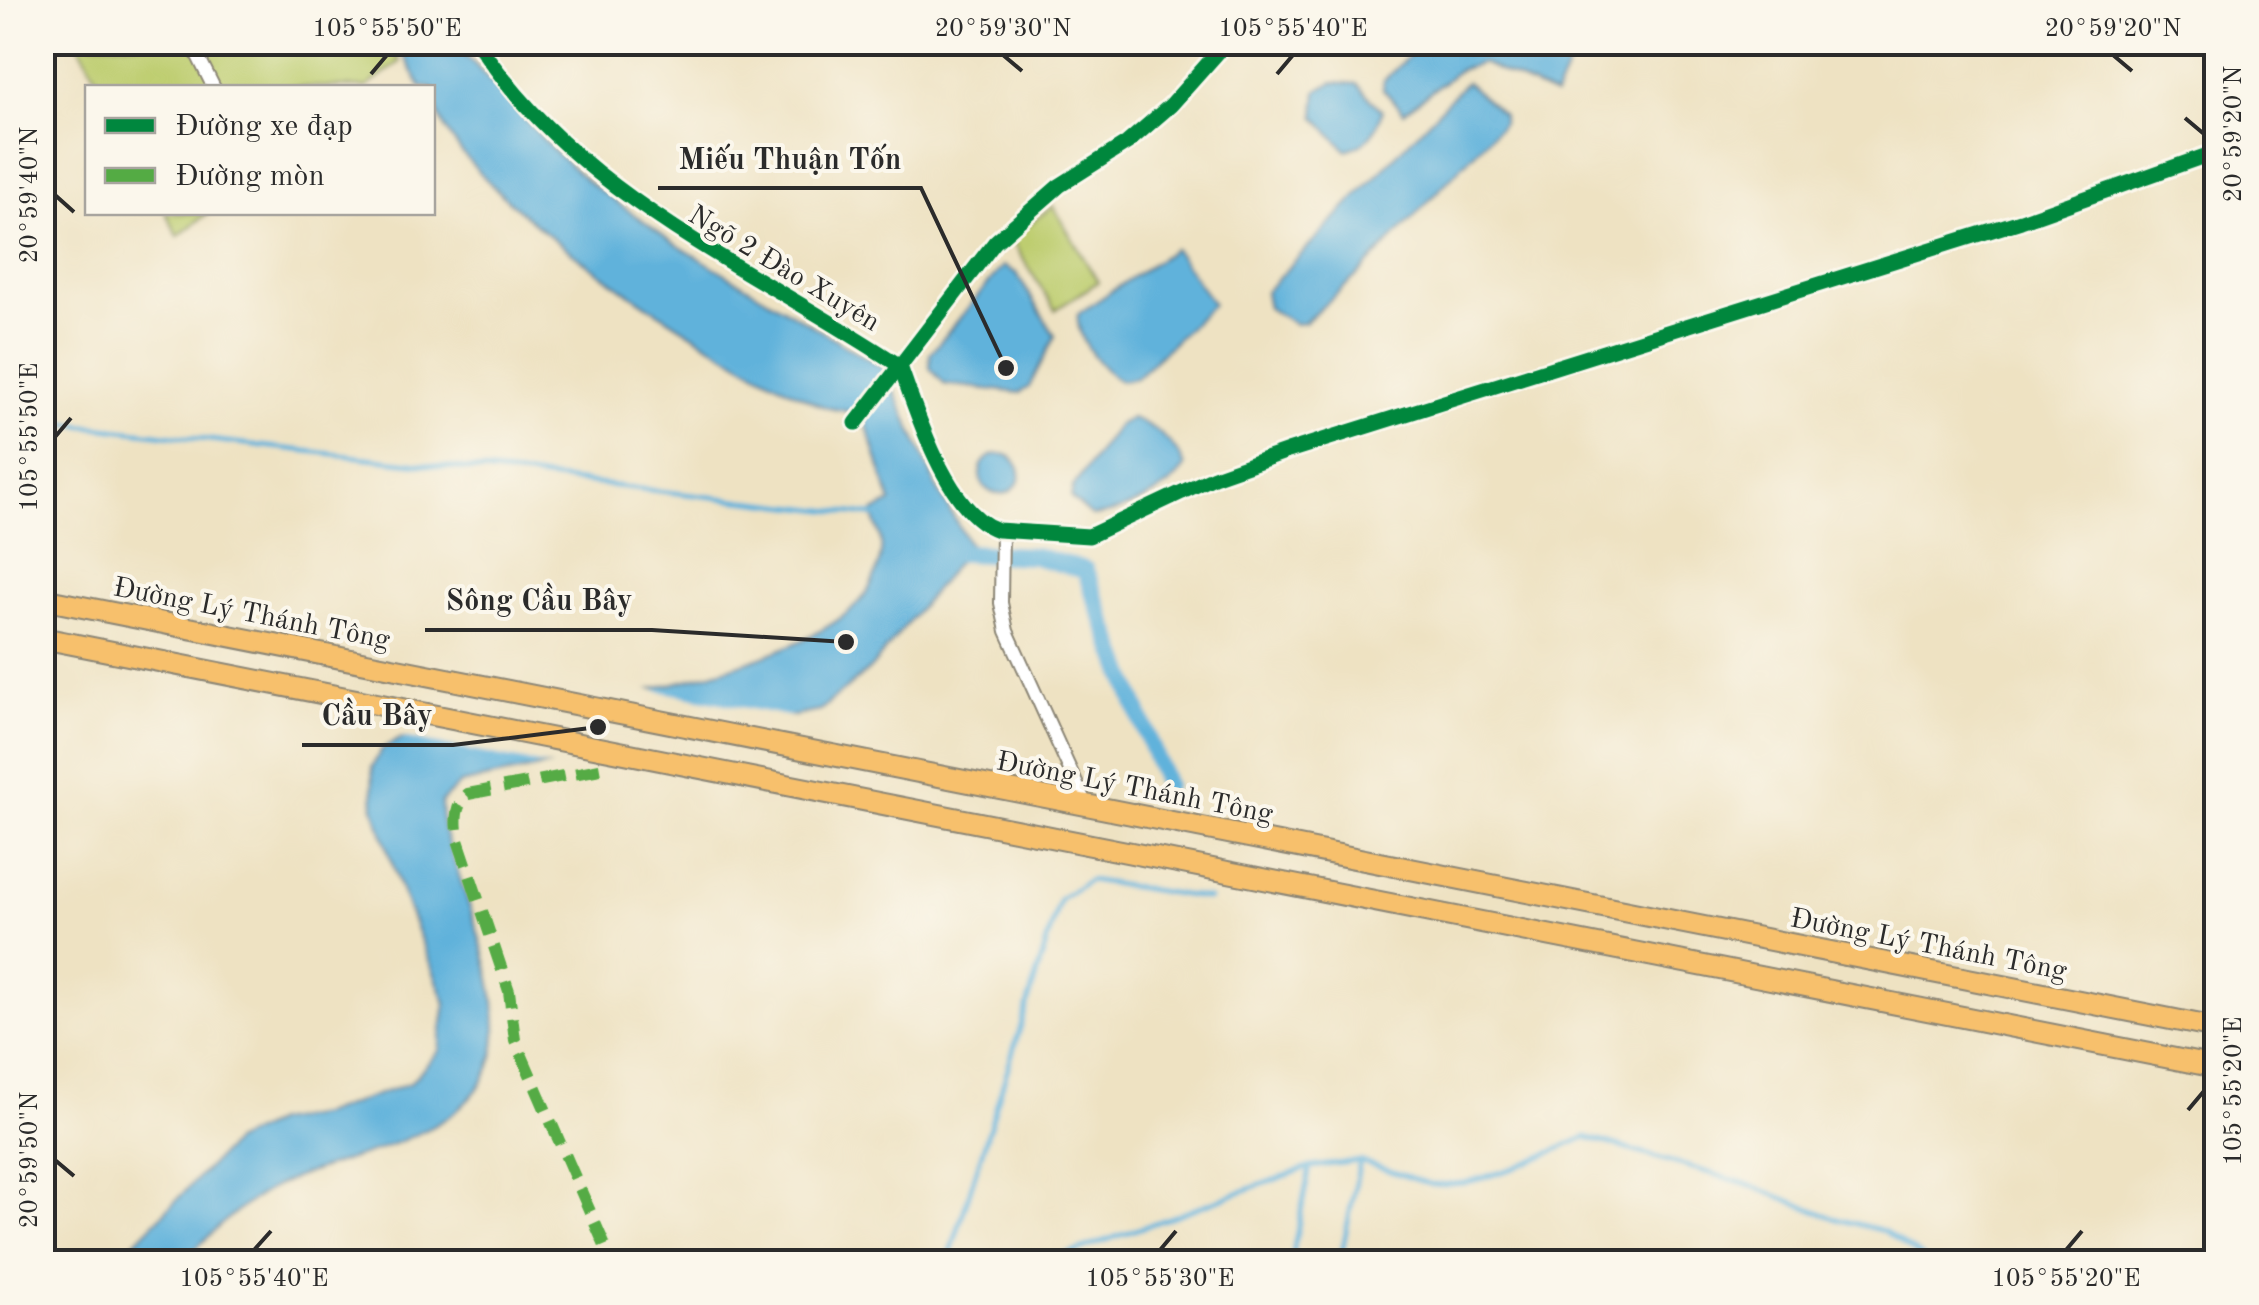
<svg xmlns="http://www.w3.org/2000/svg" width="2259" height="1305" viewBox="0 0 2259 1305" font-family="'Old Standard TT',serif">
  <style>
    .green { fill: #becd70; stroke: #747c4e; stroke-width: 2.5 }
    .water { fill: #60b2db; stroke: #466e83; stroke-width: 2.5 }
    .pier { fill: #eee2c2 }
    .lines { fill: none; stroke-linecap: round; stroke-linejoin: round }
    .stream { stroke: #60b2db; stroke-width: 5 }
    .canal { stroke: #60b2db; stroke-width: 18 }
    .street-casing { stroke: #8c8676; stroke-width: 16 }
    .primary-casing { stroke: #8c8676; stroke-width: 24 }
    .street { stroke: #fff; stroke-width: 12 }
    .primary { stroke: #f7c06c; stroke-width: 20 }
    .quiet { stroke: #54ab44; stroke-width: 12; stroke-dasharray: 25 12; stroke-linecap: butt }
    .cycleway-casing { stroke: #fbf7ec; stroke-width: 21 }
    .cycleway { stroke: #00873e; stroke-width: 15 }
    .ticks { fill: none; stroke: #2b2b2b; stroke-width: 4 }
    .labels { text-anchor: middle; stroke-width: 8; stroke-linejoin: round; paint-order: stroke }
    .street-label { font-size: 28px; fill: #2b2b2b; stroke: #fbf7ec }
    .leader { fill: none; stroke: #2b2b2b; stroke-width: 4 }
    .callout-dot { fill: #2b2b2b; stroke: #fbf7ec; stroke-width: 4 }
    .callout-label { font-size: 30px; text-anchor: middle; font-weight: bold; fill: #2b2b2b; stroke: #fbf7ec; stroke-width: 8; stroke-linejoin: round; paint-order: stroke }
    .neatline { fill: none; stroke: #2b2b2b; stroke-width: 4 }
    .ticks-label { font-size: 25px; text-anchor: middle; fill: #2b2b2b }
  </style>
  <rect width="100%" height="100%" fill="#fbf7ec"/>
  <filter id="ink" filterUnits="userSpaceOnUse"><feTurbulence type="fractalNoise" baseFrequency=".01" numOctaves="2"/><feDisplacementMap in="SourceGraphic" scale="20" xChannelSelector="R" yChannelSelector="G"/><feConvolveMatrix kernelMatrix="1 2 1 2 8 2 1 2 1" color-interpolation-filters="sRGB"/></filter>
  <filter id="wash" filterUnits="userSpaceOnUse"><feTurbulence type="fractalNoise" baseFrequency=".0048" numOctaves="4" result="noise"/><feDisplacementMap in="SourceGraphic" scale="40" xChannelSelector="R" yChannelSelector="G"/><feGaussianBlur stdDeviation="2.25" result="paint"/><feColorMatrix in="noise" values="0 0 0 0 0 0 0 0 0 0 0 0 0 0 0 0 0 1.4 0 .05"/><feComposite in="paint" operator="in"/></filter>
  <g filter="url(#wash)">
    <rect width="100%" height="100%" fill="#eee2c2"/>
    <path class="green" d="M78,43H389L400,62L367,87H102Z
      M1053,206L1098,282L1055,310L1010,238Z
      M166,213H208L178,236Z"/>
    <path class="water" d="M1423,42H1578V43L1555,96L1482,63L1459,70L1404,112L1383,89V81Z
      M397,43H455L555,152L591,184L674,243L885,369L938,490L970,546L871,668L819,711L460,784L441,802L442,824C461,887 496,966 496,1030C497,1142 346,1149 270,1189C236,1208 210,1234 183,1262H116L233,1142L275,1122L321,1115L410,1083L439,1051L446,1003L401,890L374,808L372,767L382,749L402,738C504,717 813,676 867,592C875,580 883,557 881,542C880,531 874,524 873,513L891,502L864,417C849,408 835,412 820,405C733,364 433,188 432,88L421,87Z
      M1333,82L1357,84L1382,111C1376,133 1368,144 1346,150L1315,116L1317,91Z
      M1466,82L1503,115V123L1361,272L1304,323L1295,324L1268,308L1265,292Z
      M1174,249L1213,304L1136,378L1120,381C1101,369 1075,337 1078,314Z
      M1003,266L1016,273L1055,336L1029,387L1020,393L944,384L930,368V354Z
      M1131,418C1155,426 1175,443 1185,466C1173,491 1119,514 1092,516L1071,498L1073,487L1118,425Z
      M980 474a20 20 0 1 1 40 0a20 20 0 1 1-40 0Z"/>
    <path class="pier" d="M633,686L808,720L569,770L397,736Z"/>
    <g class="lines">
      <path class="stream" d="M42,421L879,516
        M948,1262L1060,899L1089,880L1209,899
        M1046,1262L1310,1167L1360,1161L1433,1185L1465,1183L1515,1168L1586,1137L1744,1183L1837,1219L1884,1231L1929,1262
        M1291,1262L1310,1167
        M1340,1262L1360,1161"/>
      <path class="canal" d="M942,552L1034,556L1085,570L1166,785"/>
    </g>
  </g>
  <g filter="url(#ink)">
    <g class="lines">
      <g class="street-casing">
        <path id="street" d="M191,42L214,88
          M477,42C580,199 750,266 900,366
          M900,366C916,411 948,514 998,530L1089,536L1214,477L1288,451L2021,221L2216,152
          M856,423L995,242L1059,186L1127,143L1171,105L1227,42
          M1002,530L1001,603L1007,631L1086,805"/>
      </g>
      <g class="primary-casing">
        <path id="primary" d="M42,599L2216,1028
          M42,638L2216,1067"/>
      </g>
      <use href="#street" class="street"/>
      <use href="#primary" class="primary"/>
      <path class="quiet" d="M600,769L468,794C453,808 456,821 458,840L509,991L515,1040L612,1262"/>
      <g class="cycleway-casing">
        <path id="cycleway" d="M477,42C580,199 750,266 900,366
          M900,366C916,411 948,514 998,530L1089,536L1214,477L1288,451L2021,221L2216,152
          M856,423L995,242L1059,186L1127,143L1171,105L1227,42"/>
      </g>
      <use href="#cycleway" class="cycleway"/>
    </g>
  </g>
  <path class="ticks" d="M1003,55L1022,71M2113,55L2132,71M371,74L387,55M1277,74L1293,55M2185,118L2204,134M55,195L74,212M55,437L71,418M2188,1110L2204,1091M55,1160L74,1176M254,1250L271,1231M1160,1250L1176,1231M2066,1250L2082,1231"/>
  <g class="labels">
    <g class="street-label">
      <text transform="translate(785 267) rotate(31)" y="10">Ngõ 2 Đào Xuyên</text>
      <text transform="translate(252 612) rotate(11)" y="10">Đường Lý Thánh Tông</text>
      <text transform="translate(1135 786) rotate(11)" y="10">Đường Lý Thánh Tông</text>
      <text transform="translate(1929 943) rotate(11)" y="10">Đường Lý Thánh Tông</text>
    </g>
  </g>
  <path class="leader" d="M1006 368L921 188H658M846 642L652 630H425M598 727L453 745H302"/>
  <g class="callout-dot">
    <circle cx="1006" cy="368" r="10"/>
    <circle cx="846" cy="642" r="10"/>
    <circle cx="598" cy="727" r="10"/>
  </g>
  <g class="callout-label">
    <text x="790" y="169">Miếu Thuận Tốn</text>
    <text x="539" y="610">Sông Cầu Bây</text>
    <text x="377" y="725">Cầu Bây</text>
  </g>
  <rect width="2259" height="1305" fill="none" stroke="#fbf7ec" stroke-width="110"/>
  <rect x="85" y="85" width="350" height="130" fill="#fbf7ec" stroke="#a8a59f" stroke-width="2.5"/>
  <rect x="105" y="118" width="50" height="15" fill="#00873e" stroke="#a8a59f" stroke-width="2.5"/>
  <text x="175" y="135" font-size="30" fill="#2b2b2b">Đường xe đạp</text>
  <rect x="105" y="168" width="50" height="15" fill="#54ab44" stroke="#a8a59f" stroke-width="2.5"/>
  <text x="175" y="185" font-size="30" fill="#2b2b2b">Đường mòn</text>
  <rect x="55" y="55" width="2149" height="1195" class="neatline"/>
  <g class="ticks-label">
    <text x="387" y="36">105°55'50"E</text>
    <text x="1003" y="36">20°59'30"N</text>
    <text x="1293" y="36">105°55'40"E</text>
    <text x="2113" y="36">20°59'20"N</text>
    <text transform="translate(2232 134) rotate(-90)" y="9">20°59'20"N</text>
    <text transform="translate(28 195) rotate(-90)" y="9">20°59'40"N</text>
    <text transform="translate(28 437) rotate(-90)" y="9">105°55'50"E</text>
    <text transform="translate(2232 1091) rotate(-90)" y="9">105°55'20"E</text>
    <text transform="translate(28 1160) rotate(-90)" y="9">20°59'50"N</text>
    <text x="254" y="1286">105°55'40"E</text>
    <text x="1160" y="1286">105°55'30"E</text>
    <text x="2066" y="1286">105°55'20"E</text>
  </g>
</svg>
